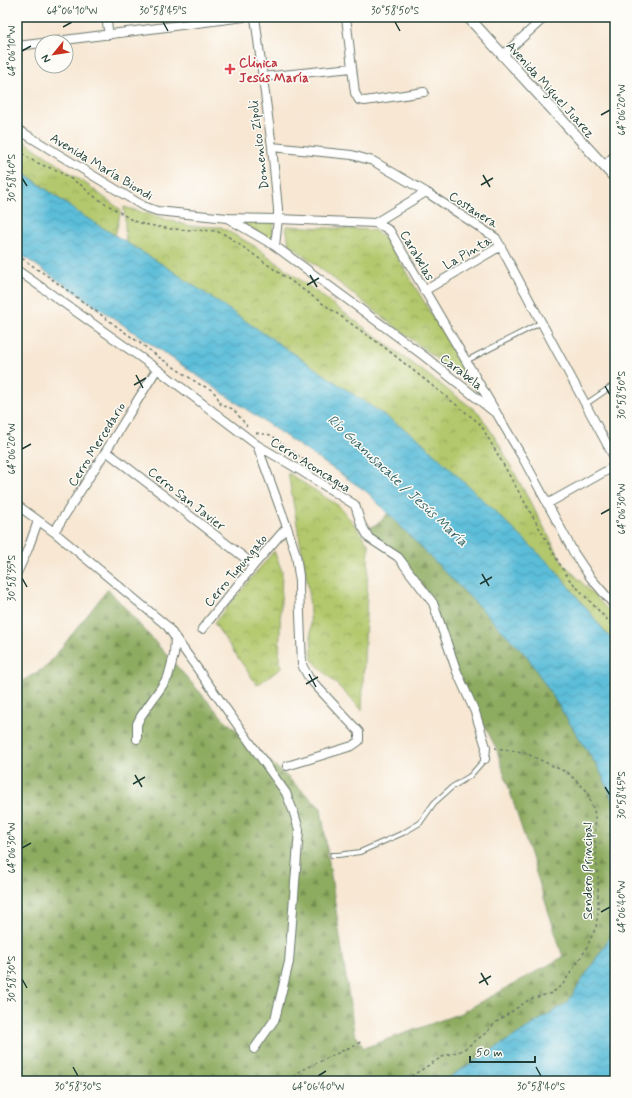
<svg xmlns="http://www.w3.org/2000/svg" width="632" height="1098" viewBox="0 0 632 1098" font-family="Mynerve,sans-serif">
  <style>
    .forest { fill: url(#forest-firs); stroke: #56744a }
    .park { fill: url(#park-crowns); stroke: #698250 }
    .water { fill: url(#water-waves); stroke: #3d7d86 }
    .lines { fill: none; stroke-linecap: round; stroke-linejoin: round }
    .service-casing { stroke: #6b786c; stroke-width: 6 }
    .minor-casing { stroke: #6b786c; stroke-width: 10 }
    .tertiary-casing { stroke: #6b786c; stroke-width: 12 }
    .path { stroke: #6b786c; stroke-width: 1.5; stroke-dasharray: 3 3; stroke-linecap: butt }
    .service { stroke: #fff; stroke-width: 4 }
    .minor { stroke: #fff; stroke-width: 8 }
    .tertiary { stroke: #fff; stroke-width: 10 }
    .ticks { fill: none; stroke: #1f3d34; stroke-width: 1.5 }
    .health-dot { fill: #e0444e; stroke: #fdfcf7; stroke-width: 1.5 }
    .labels { text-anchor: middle; stroke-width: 3; stroke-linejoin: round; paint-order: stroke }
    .health-label { font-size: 13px; font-weight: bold; fill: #be3a42; stroke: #fdfcf7; text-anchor: start }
    .street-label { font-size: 13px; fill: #1f3d34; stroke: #fdfcf7 }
    .water-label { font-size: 14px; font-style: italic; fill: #316366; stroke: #fdfcf7 }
    .neatline { fill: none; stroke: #1f3d34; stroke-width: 1.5 }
    .ticks-label { font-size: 10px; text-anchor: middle; fill: #1f3d34 }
  </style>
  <defs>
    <pattern id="forest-firs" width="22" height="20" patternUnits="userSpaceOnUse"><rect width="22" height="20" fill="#8eac60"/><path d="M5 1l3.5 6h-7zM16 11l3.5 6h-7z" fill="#738d50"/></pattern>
    <pattern id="park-crowns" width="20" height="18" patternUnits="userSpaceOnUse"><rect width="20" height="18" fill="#b3c86c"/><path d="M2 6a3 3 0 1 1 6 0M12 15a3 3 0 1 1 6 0" fill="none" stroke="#91a45a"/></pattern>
    <pattern id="water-waves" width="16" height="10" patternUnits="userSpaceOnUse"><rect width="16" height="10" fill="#5bbdd9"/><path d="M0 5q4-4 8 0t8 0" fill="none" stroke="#4b9bb1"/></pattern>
  </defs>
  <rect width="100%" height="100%" fill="#fdfcf7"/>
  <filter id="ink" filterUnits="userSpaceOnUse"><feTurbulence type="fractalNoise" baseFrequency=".025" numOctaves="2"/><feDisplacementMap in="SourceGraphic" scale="8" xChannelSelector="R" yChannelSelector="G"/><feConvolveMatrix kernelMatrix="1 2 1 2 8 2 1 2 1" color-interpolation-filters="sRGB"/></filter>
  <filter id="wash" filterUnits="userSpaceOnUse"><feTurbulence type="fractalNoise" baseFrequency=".012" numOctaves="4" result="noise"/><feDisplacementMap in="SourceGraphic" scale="16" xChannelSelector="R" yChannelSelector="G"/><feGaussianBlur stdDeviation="0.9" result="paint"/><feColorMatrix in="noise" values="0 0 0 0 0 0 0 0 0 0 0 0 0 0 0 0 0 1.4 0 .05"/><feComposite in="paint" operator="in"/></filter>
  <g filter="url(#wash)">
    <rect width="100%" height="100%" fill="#f7e7d3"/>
    <path class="forest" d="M388,513L527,656L599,769L615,804V930L567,1003L443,1081H17V684L46,667L108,589L222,717L321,808L354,1032L364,1048L461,1013L563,957L496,748L457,672L433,603L398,557L364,529C375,527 381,522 388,513Z"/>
    <path class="park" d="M17,136L85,183L121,210L115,236L77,212L17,167Z
      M124,207L190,226L221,227L256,247L479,413L499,444L563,563L615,617V644L553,567L126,245Z
      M235,220L274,221L273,242Z
      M286,226L373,230L385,237L478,391L289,244Z
      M288,473L339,506L357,528L369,545L362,710L312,660L309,592Z
      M274,551L282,571L279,662L283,667L257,685L214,623Z"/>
    <path class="water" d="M17,168L77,212L165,266L419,439L553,567L615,644V804L599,769L527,656L367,492L17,252Z
      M615,930V1081H443L567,1003Z"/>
  </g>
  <g filter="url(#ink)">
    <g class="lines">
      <g class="service-casing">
        <path id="service" d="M466,361L542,322
          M586,404L615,384
          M332,855H338L360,852L403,833L420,823L434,803L452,787L470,776L485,759"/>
      </g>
      <g class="minor-casing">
        <path id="minor" d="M106,17L109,35
          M255,17L272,147L278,209V219L275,246
          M346,17L355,93L359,100L365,101L424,92
          M49,42L244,17
          M17,46L42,43
          M503,55L545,17
          M262,77L352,68
          M17,129L143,206L157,211L227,218L278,219L375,223L384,227L390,231L524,460L574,553L590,577L615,606
          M272,147L352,155L373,161L426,192L496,238L615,459
          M604,166L615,155
          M227,218L275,246L424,356L493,411
          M375,223L426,192
          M17,270L157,369L257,445L303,472L355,505L361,524L369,538L398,557L433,603L457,672L475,712L486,747L485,759
          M424,291L501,246
          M257,445L287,527L296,555L299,576V589L302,665L309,678L359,732V741L352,746L287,766
          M106,451L254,565
          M547,504L615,466
          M17,505L54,532L167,626L286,793L294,813L299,830L289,962L275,1019L254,1049
          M54,532L106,451L157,369
          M17,573L28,549L38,521
          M202,629L254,565L287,527
          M137,739V724L141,716L160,689L168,677L174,655L175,637"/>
      </g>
      <g class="tertiary-casing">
        <path id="tertiary" d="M468,17L615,178"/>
      </g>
      <path class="path" d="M17,150L32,160L42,165L56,170L81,185L92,195L132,220L143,224L171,229L216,231L226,235L384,347L479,423L482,427L562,568L569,579L615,628
        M17,255L49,277L163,360L199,384L212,390L217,396L221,405L233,409L247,426
        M256,433L271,435L308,463L309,466
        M290,1081L300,1071L363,1041
        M400,1081L413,1075L442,1057L463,1050L486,1033L495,1023L524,1003L530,999L552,993L563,984L585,951L596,927L598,912V875L595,842V814L587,791L568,773L523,752L495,748"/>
      <use href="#service" class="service"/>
      <use href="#minor" class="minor"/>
      <use href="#tertiary" class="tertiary"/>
    </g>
  </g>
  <path class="ticks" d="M163,22L168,31M395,22L400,31M63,27L72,22M22,51L31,46M601,115L610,110M483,175L490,187M22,178L27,186M481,185L493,178M310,275L317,287M307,285L319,278M136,375L143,388M134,385L146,378M605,386L610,395M22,449L31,444M601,514L610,509M482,574L489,586M22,578L27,587M480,584L492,577M309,674L316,687M306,684L318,677M135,775L142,787M133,784L145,777M605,787L610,795M22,848L31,843M601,912L610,907M481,973L488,985M22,979L27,988M479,983L491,976M73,1067L78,1076M536,1067L541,1076M318,1076L326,1071"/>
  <path class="health-dot" d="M228 63h4v4h4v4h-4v4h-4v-4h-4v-4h4z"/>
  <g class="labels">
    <g class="health-label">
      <text x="239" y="67">Clinica<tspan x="239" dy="15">Jesús María</tspan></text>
    </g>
    <g class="street-label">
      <text transform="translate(551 89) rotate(48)" y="5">Avenida Miguel Juarez</text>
      <text transform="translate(258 145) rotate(-97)" y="5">Domenico Zípoli</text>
      <text transform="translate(102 166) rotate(31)" y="5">Avenida María Biondi</text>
      <text transform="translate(474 209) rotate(33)" y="5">Costanera</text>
      <text transform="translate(467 252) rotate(-30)" y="5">La Pinta</text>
      <text transform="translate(418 255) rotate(60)" y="5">Carabelas</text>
      <text transform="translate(462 371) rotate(38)" y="5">Carabela</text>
      <text transform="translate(96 444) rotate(-58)" y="5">Cerro Mercedario</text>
      <text transform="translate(311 464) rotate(32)" y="5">Cerro Aconcagua</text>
      <text transform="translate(187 498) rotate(38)" y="5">Cerro San Javier</text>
      <text transform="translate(235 570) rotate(-50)" y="5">Cerro Tupungato</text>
      <text transform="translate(587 871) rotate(-90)" y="5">Sendero Principal</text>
    </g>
    <g class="water-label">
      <text transform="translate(398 480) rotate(43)" y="5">Río Guanusacate / Jesús María</text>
    </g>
  </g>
  <rect width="632" height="1098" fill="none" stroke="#fdfcf7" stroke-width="44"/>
  <g transform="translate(54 54) rotate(240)"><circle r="19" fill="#fdfcf7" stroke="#a4b0a9"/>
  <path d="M0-3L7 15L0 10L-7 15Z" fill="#c8321e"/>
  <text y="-6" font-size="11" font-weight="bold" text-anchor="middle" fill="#1f3d34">N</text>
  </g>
  <path d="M470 1056v6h65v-6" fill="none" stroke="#1f3d34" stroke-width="2"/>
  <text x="476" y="1056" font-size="12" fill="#1f3d34" stroke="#fdfcf7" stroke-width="3" paint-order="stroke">50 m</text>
  <rect x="22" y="22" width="588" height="1054" class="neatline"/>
  <g class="ticks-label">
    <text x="72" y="14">64°06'10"W</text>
    <text x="163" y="14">30°58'45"S</text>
    <text x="395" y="14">30°58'50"S</text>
    <text transform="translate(11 51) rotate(-90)" y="4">64°06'10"W</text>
    <text transform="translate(621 110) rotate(-90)" y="4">64°06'20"W</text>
    <text transform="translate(11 178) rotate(-90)" y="4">30°58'40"S</text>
    <text transform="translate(621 395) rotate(-90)" y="4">30°58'50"S</text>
    <text transform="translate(11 449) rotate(-90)" y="4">64°06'20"W</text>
    <text transform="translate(621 509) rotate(-90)" y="4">64°06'30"W</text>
    <text transform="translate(11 578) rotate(-90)" y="4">30°58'35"S</text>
    <text transform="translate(621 795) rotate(-90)" y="4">30°58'45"S</text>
    <text transform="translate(11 848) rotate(-90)" y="4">64°06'30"W</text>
    <text transform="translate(621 907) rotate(-90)" y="4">64°06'40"W</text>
    <text transform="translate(11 979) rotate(-90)" y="4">30°58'30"S</text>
    <text x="78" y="1090">30°58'30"S</text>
    <text x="318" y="1090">64°06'40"W</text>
    <text x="541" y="1090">30°58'40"S</text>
  </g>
</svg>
